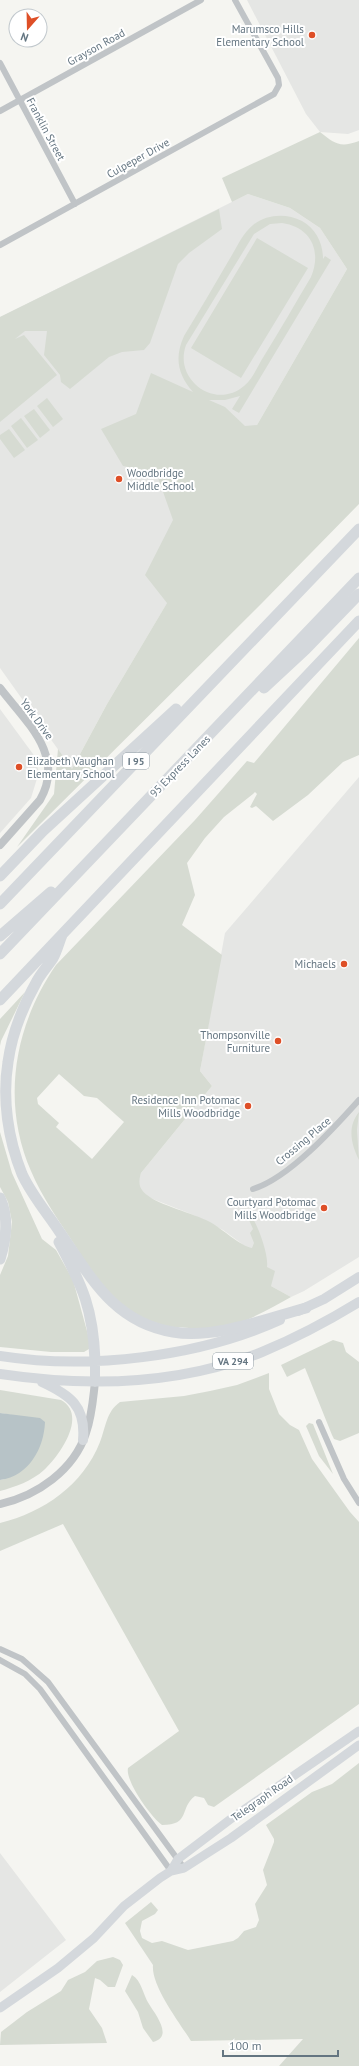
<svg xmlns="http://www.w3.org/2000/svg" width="359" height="2066" viewBox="0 0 359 2066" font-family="'PT Sans',sans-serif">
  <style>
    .built { fill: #e5e6e4 }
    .green { fill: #d6dbd2; fill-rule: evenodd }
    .water { fill: #b7c3c7 }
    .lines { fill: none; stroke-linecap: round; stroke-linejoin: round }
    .minor { stroke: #c0c4c7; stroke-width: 6 }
    .tertiary { stroke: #c0c4c7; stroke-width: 8 }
    .secondary { stroke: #d4d8dc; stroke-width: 9 }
    .trunk { stroke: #d4d8dc; stroke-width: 10 }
    .motorway { stroke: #d4d8dc; stroke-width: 11 }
    .poi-dot { fill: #de4f27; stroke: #fff; stroke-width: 1.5 }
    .labels { text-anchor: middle; stroke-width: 4; stroke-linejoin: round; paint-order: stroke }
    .shield { fill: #fff; stroke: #929ea7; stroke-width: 1 }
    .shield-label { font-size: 10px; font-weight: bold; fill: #647581 }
    .poi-label { font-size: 11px; fill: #647581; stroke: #fff; text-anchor: end }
    .street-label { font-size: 11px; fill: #647581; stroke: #fff }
  </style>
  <rect width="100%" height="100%" fill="#f5f5f1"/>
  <path class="built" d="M247,0H359V130L348,134L320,132L306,114Z
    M248,194L290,208L320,228L347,269L257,425L182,578L107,704L72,769L0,668V317Z
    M0,709L33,754L39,772L31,798L0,833Z
    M359,777V1257L304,1291L291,1297L271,1286L265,1267L249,1249L223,1230L191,1214L135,1192L141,1173L212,1086L200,1071L225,933Z
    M0,1853L66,1940L0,1992Z"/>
  <path class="green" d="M320,132C335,144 340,148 359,141V504L262,603L17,847L54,794L58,749L72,769L107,704L167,603L145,575L173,520L156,472L123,466L101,429L136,414L151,373L193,392C178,375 174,358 184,336C199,311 214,286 229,260C236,249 242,234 253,225C267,214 286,213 302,221C316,229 323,243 323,259L325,256L331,260L239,413L232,409L240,396L225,400H209L225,407L245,426L257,425L347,269L320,228L290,208L248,194L232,202L222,178ZM282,223C311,227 322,251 311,277C295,304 280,330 264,356C258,365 253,379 244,386C229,399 208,397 195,384C184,373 181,359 186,345L254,234L270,224Z
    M219,209L222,229L189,253L178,264L150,343L144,350L122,352L109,357L70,389L61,382L60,375L44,355L47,331H25L15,339L24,335L57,375L0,422V317Z
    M257,238L308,268L241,378L191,348Z
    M47,398L63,419L53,427L37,406Z
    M34,409L50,430L40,438L24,416Z
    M21,418L38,440L27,448L11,426Z
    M9,429L25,450L14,458L0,439V435Z
    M359,638V755L343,762L308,795L273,821L256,806L252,808L250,807L257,794L255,792L253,794L224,817L205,838L187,863L195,895L182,925L222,955L200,1071L212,1086L141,1173C138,1183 139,1189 147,1195C159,1205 193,1213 210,1222C221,1228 242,1247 252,1248L254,1243L250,1233L253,1229L245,1211L246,1209C256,1218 269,1254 267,1267L275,1271L271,1286L291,1297C269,1309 239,1327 214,1329C203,1331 191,1328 180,1327C173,1327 163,1328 156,1326C118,1312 95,1277 74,1244C59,1221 42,1197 31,1171C1,1102 14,1026 56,965L195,820L247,761L254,763ZM59,1074L84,1096L97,1098L124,1122L92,1159L56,1127L59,1123L38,1104L37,1098Z
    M25,992L1,1041L0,1046V1019Z
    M359,1112L357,1130L359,1160C351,1144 347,1127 359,1112Z
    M0,1132L12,1173L42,1239L56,1250L73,1280L90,1342L89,1349L84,1352H51L0,1347V1275L8,1256L12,1222L8,1202L0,1187Z
    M333,1340L343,1343L346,1352L359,1362V1433L340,1441L334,1439L332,1435L305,1368L287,1377L281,1365Z
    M269,1373V1389L279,1414L290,1425L299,1430L312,1459L350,1512L359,1522V1704L214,1807L208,1805L204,1798L195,1796C179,1808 191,1825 162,1825C151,1817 125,1781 128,1768L179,1731L63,1524L0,1551V1523C44,1512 83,1485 100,1442C106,1427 106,1412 120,1402L184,1396L210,1391L237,1385Z
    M0,1390L61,1400C88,1415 60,1455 44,1470C32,1481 15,1487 0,1491V1480L5,1479L12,1415L0,1413Z
    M309,1423L313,1424L333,1474L319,1456L306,1426Z
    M359,1763V2066H279L303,2039L191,2041C180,2023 151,1986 153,1965L125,1923L151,1902L158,1910L155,1914L142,1921L140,1931L142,1938L152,1943L162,1941L188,1950L233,1941L238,1938L244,1931L256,1927L259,1920L255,1904L267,1885L263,1870L274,1842V1839L266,1825L312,1792L332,1784Z
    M113,1957L120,1960L123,1965L115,1987H108L100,1980L95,1978L89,2009L102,2028L107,2043L0,2045L1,2032L27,2012L61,1991L68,1980L85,1972L97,1961Z
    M132,1975C142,1981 143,1995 149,2004C155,2014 174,2037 153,2042L143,2028L138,2012L125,1991Z"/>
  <path class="water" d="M0,1413L40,1418L45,1422C44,1448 29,1476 0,1480Z"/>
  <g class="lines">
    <path class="minor" d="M0,63L75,204
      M0,111L201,0
      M0,245L274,94L279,85L278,78L235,0
      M253,1189C289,1178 334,1128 359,1100
      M319,1422L344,1479L359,1503
      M0,1649L22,1659L48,1682L184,1868
      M0,1660L25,1674L40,1689L171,1871"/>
    <path class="tertiary" d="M0,688C25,721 66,755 40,800L0,845
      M0,1504C37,1496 74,1470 86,1433C92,1416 93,1399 95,1382"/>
    <path class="secondary" d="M171,1871L178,1859L232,1818L359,1731
      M0,2008L58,1968L94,1938L124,1906L160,1878L171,1871L184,1868L231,1838L359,1745"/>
    <path class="trunk" d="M298,1311L324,1299L359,1277
      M0,1356C89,1370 198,1357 280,1320
      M95,1360V1382
      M0,1374C87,1387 179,1385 262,1352C296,1338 328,1321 359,1302
      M42,1382C70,1395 86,1406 83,1440"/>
    <path class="motorway" d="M264,688L306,649L359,594
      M0,876L43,831L176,709
      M0,904L359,529
      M62,935C59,942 57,951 53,958C48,966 41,973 37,981C23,1006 12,1033 8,1062C2,1099 8,1139 22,1174C31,1194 47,1213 59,1231C91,1277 113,1322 173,1332C215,1339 265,1319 306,1308
      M0,936L51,892
      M0,954L359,578
      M0,1000L359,621
      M0,1198C9,1217 6,1240 0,1259
      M59,1242C83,1287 93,1309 95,1360"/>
  </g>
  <g class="poi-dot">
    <circle cx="312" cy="35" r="4"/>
    <circle cx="119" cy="479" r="4"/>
    <circle cx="19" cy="767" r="4"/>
    <circle cx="344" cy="964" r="4"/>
    <circle cx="278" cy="1041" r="4"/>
    <circle cx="248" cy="1106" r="4"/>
    <circle cx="324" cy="1208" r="4"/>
  </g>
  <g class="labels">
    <g class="shield">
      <rect x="123" y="753" width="26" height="16" rx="3"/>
      <rect x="213" y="1353" width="40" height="16" rx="3"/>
    </g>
    <g class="shield-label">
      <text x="136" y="765">I 95</text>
      <text x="233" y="1365">VA 294</text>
    </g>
    <g class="poi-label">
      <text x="304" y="33">Marumsco Hills<tspan x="304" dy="13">Elementary School</tspan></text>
      <text x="127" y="477" text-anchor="start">Woodbridge<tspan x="127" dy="13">Middle School</tspan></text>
      <text x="27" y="765" text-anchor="start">Elizabeth Vaughan<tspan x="27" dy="13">Elementary School</tspan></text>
      <text x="336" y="968">Michaels</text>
      <text x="270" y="1039">Thompsonville<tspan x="270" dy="13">Furniture</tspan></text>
      <text x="240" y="1104">Residence Inn Potomac<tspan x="240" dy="13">Mills Woodbridge</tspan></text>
      <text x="316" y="1206">Courtyard Potomac<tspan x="316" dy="13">Mills Woodbridge</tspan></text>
    </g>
    <g class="street-label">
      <text transform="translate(96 47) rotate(-29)" y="4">Grayson Road</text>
      <text transform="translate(46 129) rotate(62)" y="4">Franklin Street</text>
      <text transform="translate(138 158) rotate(-29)" y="4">Culpeper Drive</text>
      <text transform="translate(37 719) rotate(54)" y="4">York Drive</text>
      <text transform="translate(180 766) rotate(-46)" y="4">95 Express Lanes</text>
      <text transform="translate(303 1141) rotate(-40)" y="4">Crossing Place</text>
      <text transform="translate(262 1798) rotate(-35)" y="4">Telegraph Road</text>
    </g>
  </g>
  <g transform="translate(28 28) rotate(200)"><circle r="19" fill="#ffffff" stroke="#c1c8cd"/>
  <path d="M0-3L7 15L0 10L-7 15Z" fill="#de4f27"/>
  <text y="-6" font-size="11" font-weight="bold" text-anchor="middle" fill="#647581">N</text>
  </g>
  <path d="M223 2050v6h115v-6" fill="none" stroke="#647581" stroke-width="2"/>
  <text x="229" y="2050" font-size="12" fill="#647581" stroke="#ffffff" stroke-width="3" paint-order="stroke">100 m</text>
</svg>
